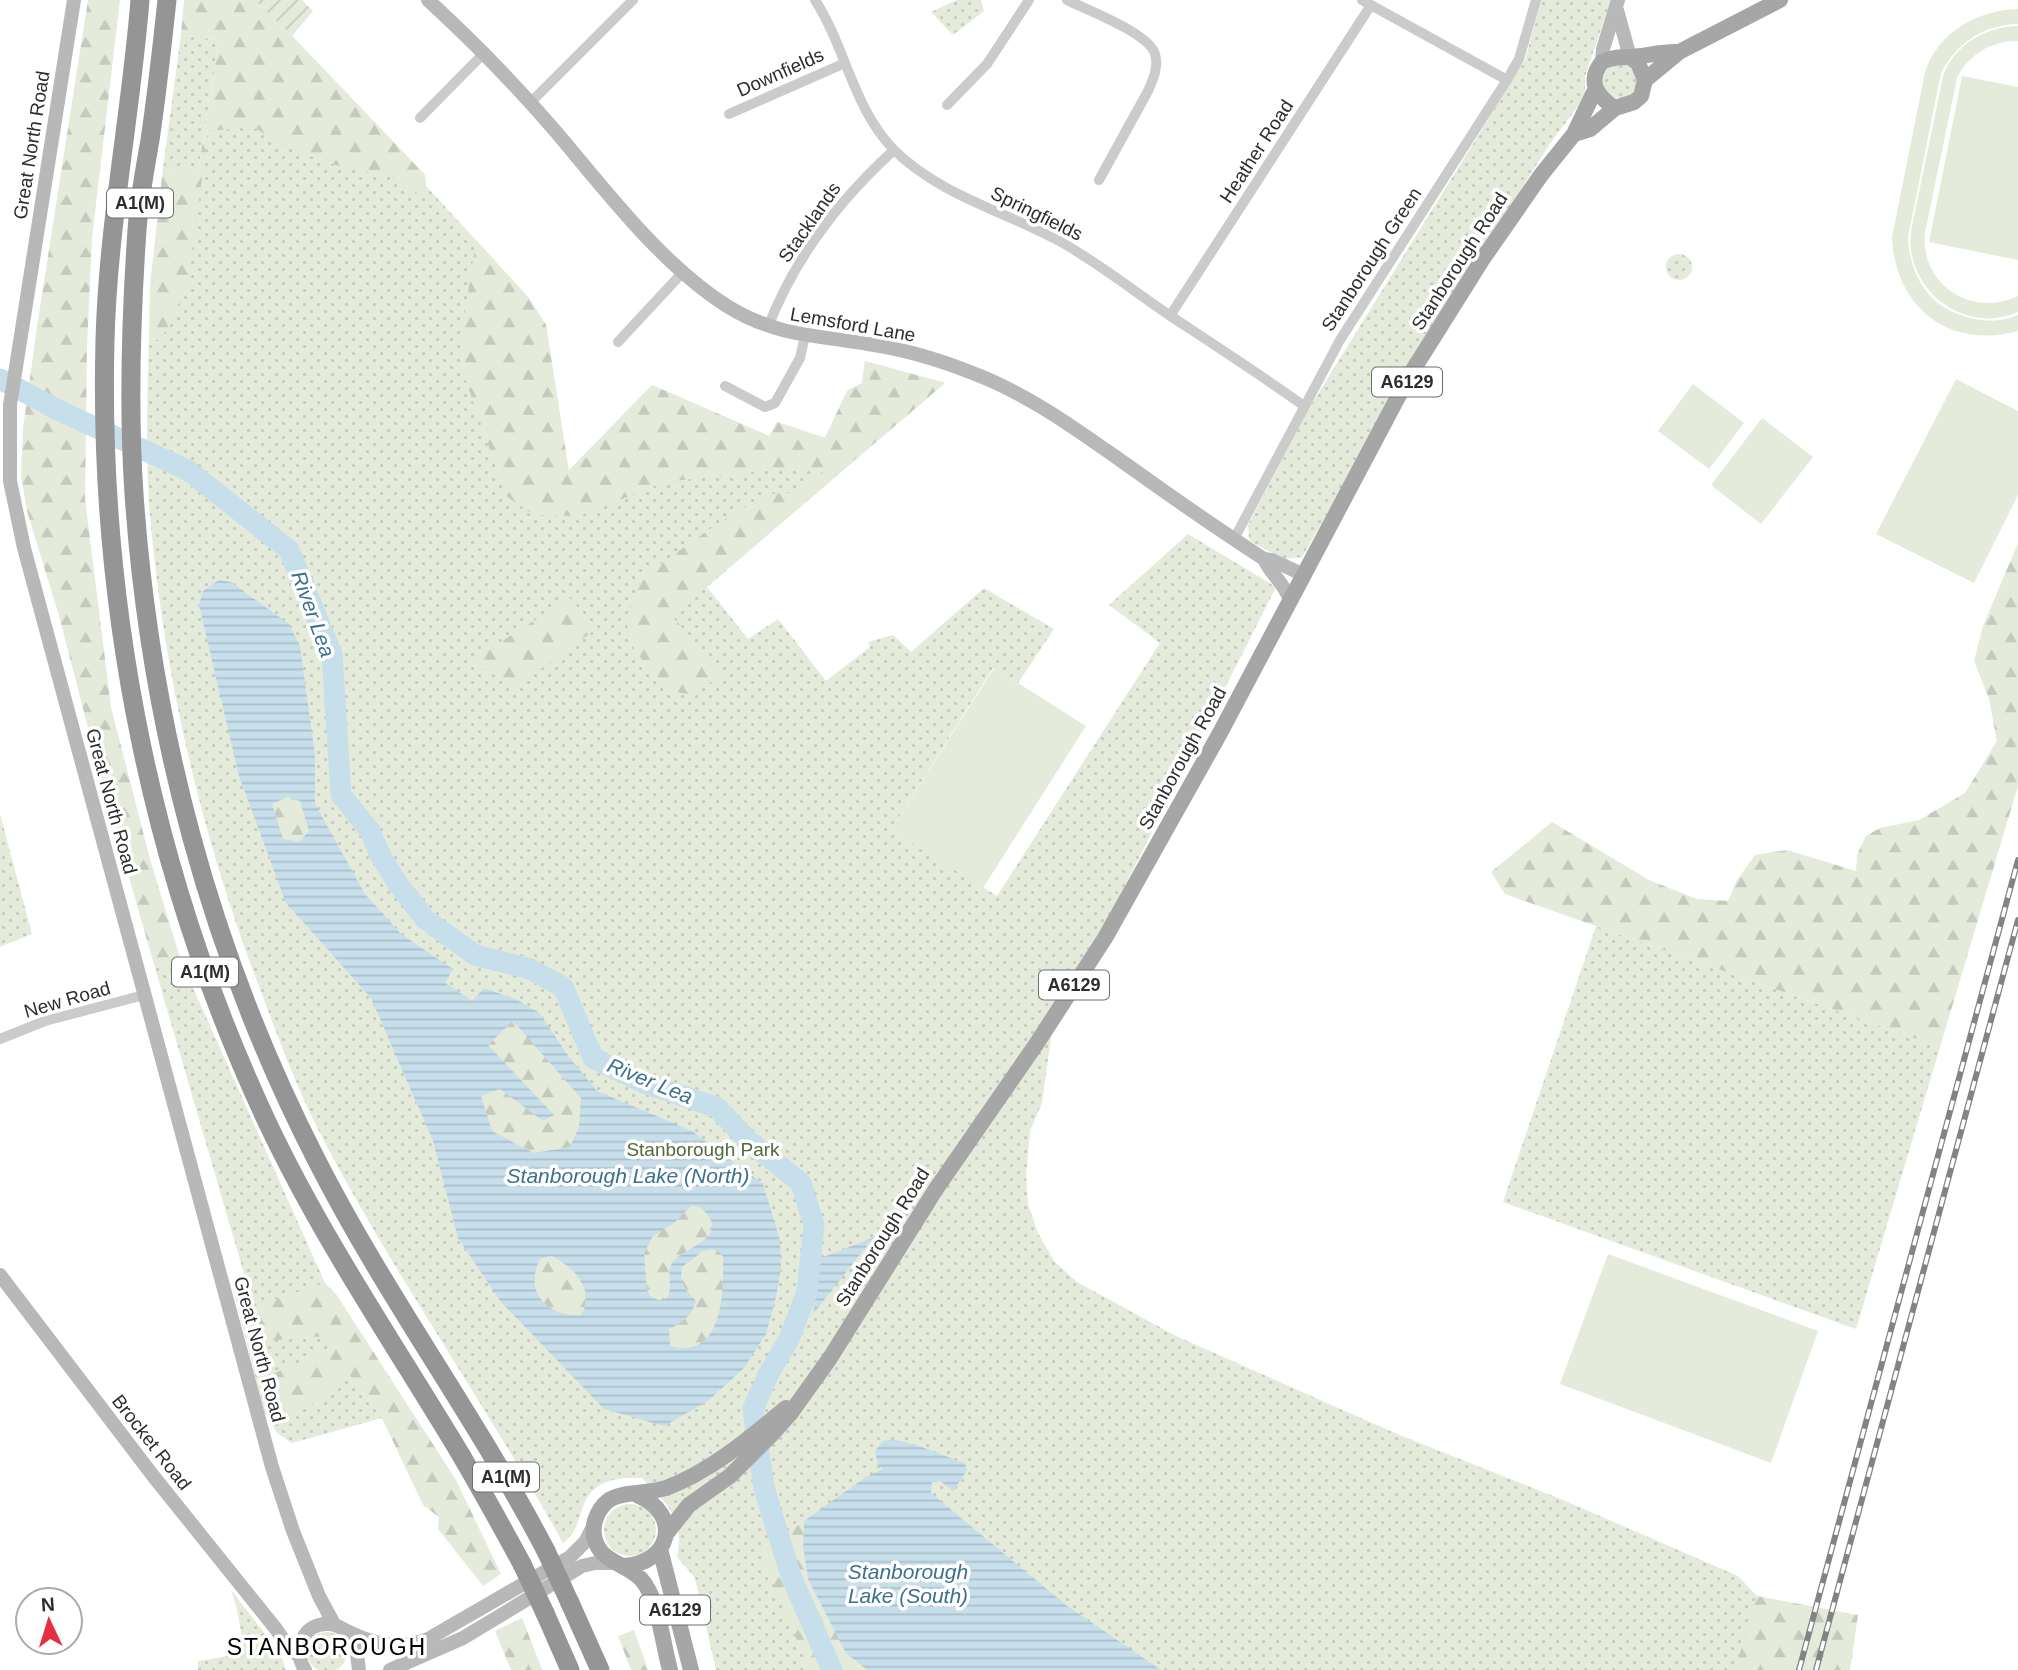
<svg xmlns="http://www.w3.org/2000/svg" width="2018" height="1670" viewBox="0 0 2018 1670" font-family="Arial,sans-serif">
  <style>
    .grass { fill: url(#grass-dots) }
    .forest { fill: url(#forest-firs) }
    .garden { fill: url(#garden-furrows) }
    .pitch { fill: #e4ebdb }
    .water { fill: url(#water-rules); fill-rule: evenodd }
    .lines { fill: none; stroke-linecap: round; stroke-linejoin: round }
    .river { stroke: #c7deeb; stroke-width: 21 }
    .street { stroke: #cbcbcb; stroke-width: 10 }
    .secondary { stroke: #b8b8b8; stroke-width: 14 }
    .primary { stroke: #a6a6a6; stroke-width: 16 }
    .highway { stroke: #959595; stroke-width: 19 }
    .rail-casing { stroke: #838383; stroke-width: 6 }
    .rail { stroke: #fff; stroke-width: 3.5; stroke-dasharray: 10; stroke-linecap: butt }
    .highway-bridge { stroke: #959595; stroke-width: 19 }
    .labels { text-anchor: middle; stroke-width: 7; stroke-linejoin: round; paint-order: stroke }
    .shield { fill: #fff; stroke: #6d6d6d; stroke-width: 2 }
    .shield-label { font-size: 18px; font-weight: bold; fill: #2e2e2e }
    .street-label { font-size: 19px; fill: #2e2e2e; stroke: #fff }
    .park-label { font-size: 19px; fill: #51693b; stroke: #fff }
    .water-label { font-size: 21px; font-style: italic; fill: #3c708f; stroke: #fff }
    .quarter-label { font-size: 23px; letter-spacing: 2px; fill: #000; stroke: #fff }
  </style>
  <defs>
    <pattern id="grass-dots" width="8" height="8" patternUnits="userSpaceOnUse" patternTransform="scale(1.75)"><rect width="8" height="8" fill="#e4ebdb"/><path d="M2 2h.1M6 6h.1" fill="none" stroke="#c4cabc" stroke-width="1.8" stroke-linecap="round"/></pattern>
    <pattern id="forest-firs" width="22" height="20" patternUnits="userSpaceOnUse" patternTransform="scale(1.75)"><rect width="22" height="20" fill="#e4ebdb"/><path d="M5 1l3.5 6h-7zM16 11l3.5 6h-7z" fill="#c4cabc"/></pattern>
    <pattern id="garden-furrows" width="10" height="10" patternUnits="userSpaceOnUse" patternTransform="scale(1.75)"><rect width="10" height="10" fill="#e4ebdb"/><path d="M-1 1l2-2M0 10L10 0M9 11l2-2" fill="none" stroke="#c4cabc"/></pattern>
    <pattern id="water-rules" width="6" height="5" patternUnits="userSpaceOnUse" patternTransform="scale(1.75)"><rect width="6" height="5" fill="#c7deeb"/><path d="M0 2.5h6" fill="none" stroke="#abbfca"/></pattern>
  </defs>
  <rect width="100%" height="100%" fill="#fff"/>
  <path class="grass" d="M255,0L292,36L425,175L426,186L529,298L546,325L568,471L652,385L769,436L777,422L825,438L847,391L862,383L865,361L945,383L707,587L748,639L778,619L826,681L870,647L868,642L893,635L911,652L984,588L1054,629L1018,683L993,668L891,830L997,896L1160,643L1109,605L1188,534L1276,587L1103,929L1056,1001L1042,1103L1030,1131L1026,1177L1028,1204L1038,1233L1054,1261L1077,1282L1176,1336L1397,1434L1563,1500L1738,1576L1757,1596L1786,1670H716L695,1578L677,1557C685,1520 667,1503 642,1478C619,1477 594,1480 584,1504C577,1521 579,1530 563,1543C487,1406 396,1278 323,1139C298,1091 279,1040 260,989C203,841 166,685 151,527C145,465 147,401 149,338L161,340L208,131Z
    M957,0H981L984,11L953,35L931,12Z
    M1541,0H1611L1585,76V97L1551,142L1465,277L1302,557L1285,559L1255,544L1249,539L1248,525L1308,410L1525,60Z
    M181,35L219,40L198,172L163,168Z
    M1603 81a17 17 0 1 1 34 0a17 17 0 1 1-34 0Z
    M1666 267a13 13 0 1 1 26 0a13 13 0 1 1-26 0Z
    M0,814L32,934L0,947Z
    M1596,926L1940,1047L1856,1329L1503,1202Z
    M181,961L325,1283L338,1360L382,1418L292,1443L277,1433L264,1411L233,1289L247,1284L155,968Z
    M604 1530a26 26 0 1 1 52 0a26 26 0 1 1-52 0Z
    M231,1590L280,1653L286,1670H198V1661C216,1658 233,1658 243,1642L237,1609Z
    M307 1652a20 20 0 1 1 40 0a20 20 0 1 1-40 0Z"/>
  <path class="forest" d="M88,0H120L92,238L87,348L85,499L111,707L150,859L181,961L155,968L106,797L59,616L27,511L21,476L23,428L38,320Z
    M184,0H255L292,36L425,175L426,186L419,195L398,179L327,163L275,141L257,129L243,128L208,131L188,284L161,340L149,338L150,285L163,168L198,172L219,40L181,35Z
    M476,240L529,298L546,325L569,471L652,385L769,436L777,422L825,438L847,391L862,383L865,361L945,383L672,616L723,676L690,694L666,691L634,649L627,625L630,605L643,576L713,527L766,494L790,493L824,473L797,467L665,482L579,516L534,515L506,496L461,367L463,324Z
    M2018,543V786L1940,1047L1505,894L1491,872L1552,822L1649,880L1697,899L1728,901L1737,880L1755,855L1787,850L1856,871L1857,855L1866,836L1880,828L1919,820L1965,793L1997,741L1989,699L1974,661L1983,626Z
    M570,598L596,629L514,688L472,660Z
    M287,797L300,801L309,832L299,842L283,840L272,804Z
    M513,1020L581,1098L579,1127L570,1147L534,1153L492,1131L481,1096L500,1089L543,1121L488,1045Z
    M691,1206C708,1207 716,1226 706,1239C699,1247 686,1252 677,1256L670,1277L671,1292L667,1298L659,1300L651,1297L647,1290L644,1253L653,1236L674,1223Z
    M712,1249L720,1252L723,1257C724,1282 724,1333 698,1347C690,1351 678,1348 670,1346L669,1329L696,1301C685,1290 679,1282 682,1267L703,1251Z
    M552,1256C574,1267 596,1290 581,1315C547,1318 522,1291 541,1258Z
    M325,1283L336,1294L456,1480L501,1574L483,1586L438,1529L439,1517L423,1505L382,1418L347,1372L314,1403L286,1420L273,1374L328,1349V1336L264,1341L254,1306Z
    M804,1521L803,1546L846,1653L867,1670H809L759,1549Z
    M1757,1596L1858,1615L1850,1670H1735Z
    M522,1618L542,1669L543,1670H511L495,1631Z
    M634,1630L648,1670H631L618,1636Z"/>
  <path class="garden" d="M255,0H302L313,11L292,36Z"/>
  <path class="pitch" d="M2018,9V24C1984,25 1957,42 1941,73L1908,237C1910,280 1932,311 1975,319C1990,322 2004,321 2018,315V331C1948,350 1895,307 1892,237L1925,72C1938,32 1978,10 2018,9Z
    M2018,26V41C1991,41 1969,54 1957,78L1925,233C1920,285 1972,318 2018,296V312C1964,336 1904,289 1911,231L1943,76C1955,44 1985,27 2018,26Z
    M1962,76L2018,87V260L1929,242Z
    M1956,379L2018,411V495L1974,583L1876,534Z
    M1693,384L1744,423L1709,469L1658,431Z
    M1762,418L1813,457L1761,524L1711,485Z
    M994,668L1086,726L983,888L891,830Z
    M1608,1254L1818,1331L1771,1463L1560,1384Z"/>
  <path class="water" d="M219,580L231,582L289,624L300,646L315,755V804L365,894L401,934L453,969L445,983L472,1001L484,988L518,1000L540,1014L569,1057L597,1091L692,1131L763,1184L780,1240L781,1268L776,1297L766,1334L744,1368L708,1401L664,1426L604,1409L501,1302L458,1238L433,1141L371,998L286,903L239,776L199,605L203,591ZM287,797L300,801L309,831L299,842L283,839L272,804ZM513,1021L581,1098L579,1127L570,1147L534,1153L492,1131L481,1096L500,1089L543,1121L554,1115L488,1045ZM691,1206C698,1206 702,1208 706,1213C730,1241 676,1249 671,1265C667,1276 673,1287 667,1298L659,1300L651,1297L647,1290L644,1253L653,1236L674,1223ZM712,1249L720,1252L723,1257C724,1293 723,1360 670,1346L669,1329C683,1322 692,1316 696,1301C685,1290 679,1282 682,1267L703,1251ZM552,1256C574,1267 596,1290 581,1315C547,1318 522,1290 541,1258Z
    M874,1237L813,1314L821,1258Z
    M894,1440C921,1444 939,1455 965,1463L967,1470L953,1491L940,1481L932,1482L931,1493L1066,1605L1161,1670H867L846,1653L808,1579L803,1546L804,1521L866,1477L883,1469L878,1465L875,1451L883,1441Z"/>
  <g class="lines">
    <path class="river" d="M0,379L56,409L189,471L289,550L332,654L341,795L370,831L380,855L398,884L425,919L475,955L530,969L563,987L593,1058L644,1083L716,1107L750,1142L801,1183L814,1225L807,1292L789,1339L768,1375L753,1409L764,1488L791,1576L832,1670"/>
    <path class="street" d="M815,0C846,48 853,108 894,150C941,196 1005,211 1061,242C1100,264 1135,292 1172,317C1216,346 1261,375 1304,406
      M1067,0C1087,10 1149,33 1155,54C1159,66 1153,80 1148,91L1099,180
      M1362,0L1507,80
      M530,103L633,0
      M947,105L987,64L1029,0
      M729,114L845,63
      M420,118L485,52
      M1170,316L1371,5
      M768,327C795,257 839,200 894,150
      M618,342L684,271
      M725,386L765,407L775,403L800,358L805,336
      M1234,539L1340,340L1507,80L1519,59L1536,0
      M0,1039L45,1021L144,995"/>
    <path class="secondary" d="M74,0L10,405V481L24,548L272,1467L293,1531L319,1596L334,1624
      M428,0C475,43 516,85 557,133C606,191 662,265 727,306C775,336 815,335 868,344C903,349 937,359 970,372C1032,395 1084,435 1137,472C1179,502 1221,531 1264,559L1272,560L1304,575
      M1617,10L1630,57
      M1602,62L1603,49L1618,0
      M1264,559C1271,575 1283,581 1290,600
      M0,1275L154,1477L276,1629L289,1648L299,1656
      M348,1632L356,1647L359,1670
      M305,1670C292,1651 303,1622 329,1624C337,1624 342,1629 349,1632C375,1645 401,1649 428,1639L570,1557L585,1542L594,1525
      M390,1670L463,1638L582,1566L595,1563H615"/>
    <path class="primary" d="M1645,80L1679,52L1780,0
      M1615,108C1596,96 1587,81 1602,62C1613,57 1620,57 1631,57C1647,56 1662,51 1679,52
      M1574,134L1590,129L1615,108L1634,102L1641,96L1645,80L1638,63L1630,57
      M666,1534L689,1505L730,1476L773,1433L790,1414L830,1358L936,1189L1037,1043L1105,938L1220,733L1408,378L1482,260L1541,175L1574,134L1595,90
      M660,1549L691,1670
      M623,1566C671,1564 683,1514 637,1495
      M670,1670C663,1645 658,1597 641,1579C627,1564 604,1563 596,1543C590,1528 596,1510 609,1500C623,1491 648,1494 666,1488C710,1472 751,1437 786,1408"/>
    <path class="highway" d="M140,0C131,114 108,225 105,340C98,610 153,879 268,1124C323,1240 395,1345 461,1455C482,1491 502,1527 522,1564
      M167,0C162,47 157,93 150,140C145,169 139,200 137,230C131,317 128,406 134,494C150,726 210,952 316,1159C385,1295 476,1417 546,1551
      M570,1603L600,1670
      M545,1613L570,1670"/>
    <g class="rail-casing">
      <path id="rail" d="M1799,1670L2018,860
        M1816,1670L2018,920"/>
    </g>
    <use href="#rail" class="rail"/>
    <path class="highway-bridge" d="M546,1551L570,1603
      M522,1564L545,1613"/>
  </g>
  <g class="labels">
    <g class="shield">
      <rect x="107" y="188.5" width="66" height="29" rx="5"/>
      <rect x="1372" y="367.5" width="70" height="29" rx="5"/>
      <rect x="172" y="957.5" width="66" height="29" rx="5"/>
      <rect x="1039" y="970.5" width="70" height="29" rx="5"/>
      <rect x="473" y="1462.5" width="66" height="29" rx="5"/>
      <rect x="640" y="1595.5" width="70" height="29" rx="5"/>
    </g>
    <g class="shield-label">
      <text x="140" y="209">A1(M)</text>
      <text x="1407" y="388">A6129</text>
      <text x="205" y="978">A1(M)</text>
      <text x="1074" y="991">A6129</text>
      <text x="506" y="1483">A1(M)</text>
      <text x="675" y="1616">A6129</text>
    </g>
    <g class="street-label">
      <text transform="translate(780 72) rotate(-24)" y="7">Downfields</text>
      <text transform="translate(31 145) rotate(-81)" y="7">Great North Road</text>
      <text transform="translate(1256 151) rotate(-57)" y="7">Heather Road</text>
      <text transform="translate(1037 213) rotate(26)" y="7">Springfields</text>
      <text transform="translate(809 222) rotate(-55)" y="7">Stacklands</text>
      <text transform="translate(1371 259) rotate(-57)" y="7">Stanborough Green</text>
      <text transform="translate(1459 261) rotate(-57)" y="7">Stanborough Road</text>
      <text transform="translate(853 324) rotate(10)" y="7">Lemsford Lane</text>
      <text transform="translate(1182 758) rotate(-61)" y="7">Stanborough Road</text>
      <text transform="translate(112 801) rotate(75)" y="7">Great North Road</text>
      <text transform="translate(67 999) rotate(-16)" y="7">New Road</text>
      <text transform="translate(882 1237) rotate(-58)" y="7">Stanborough Road</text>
      <text transform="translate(260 1349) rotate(75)" y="7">Great North Road</text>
      <text transform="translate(152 1442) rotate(52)" y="7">Brocket Road</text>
    </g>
    <g class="park-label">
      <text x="703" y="1156">Stanborough Park</text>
    </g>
    <g class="water-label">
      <text transform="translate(313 614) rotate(70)" y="7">River Lea</text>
      <text transform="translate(650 1081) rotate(22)" y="7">River Lea</text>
      <text x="628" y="1183">Stanborough Lake (North)</text>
      <text x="908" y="1579">Stanborough<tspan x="908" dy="24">Lake (South)</tspan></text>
    </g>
    <g class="quarter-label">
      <text x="327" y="1655">STANBOROUGH</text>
    </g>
  </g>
  <g transform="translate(49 1621) rotate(356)"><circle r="33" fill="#ffffff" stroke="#ababab" stroke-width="2"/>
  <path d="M0-5L12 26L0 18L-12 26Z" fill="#e43040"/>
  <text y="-10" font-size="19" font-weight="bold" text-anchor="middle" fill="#2e2e2e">N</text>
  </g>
</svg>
